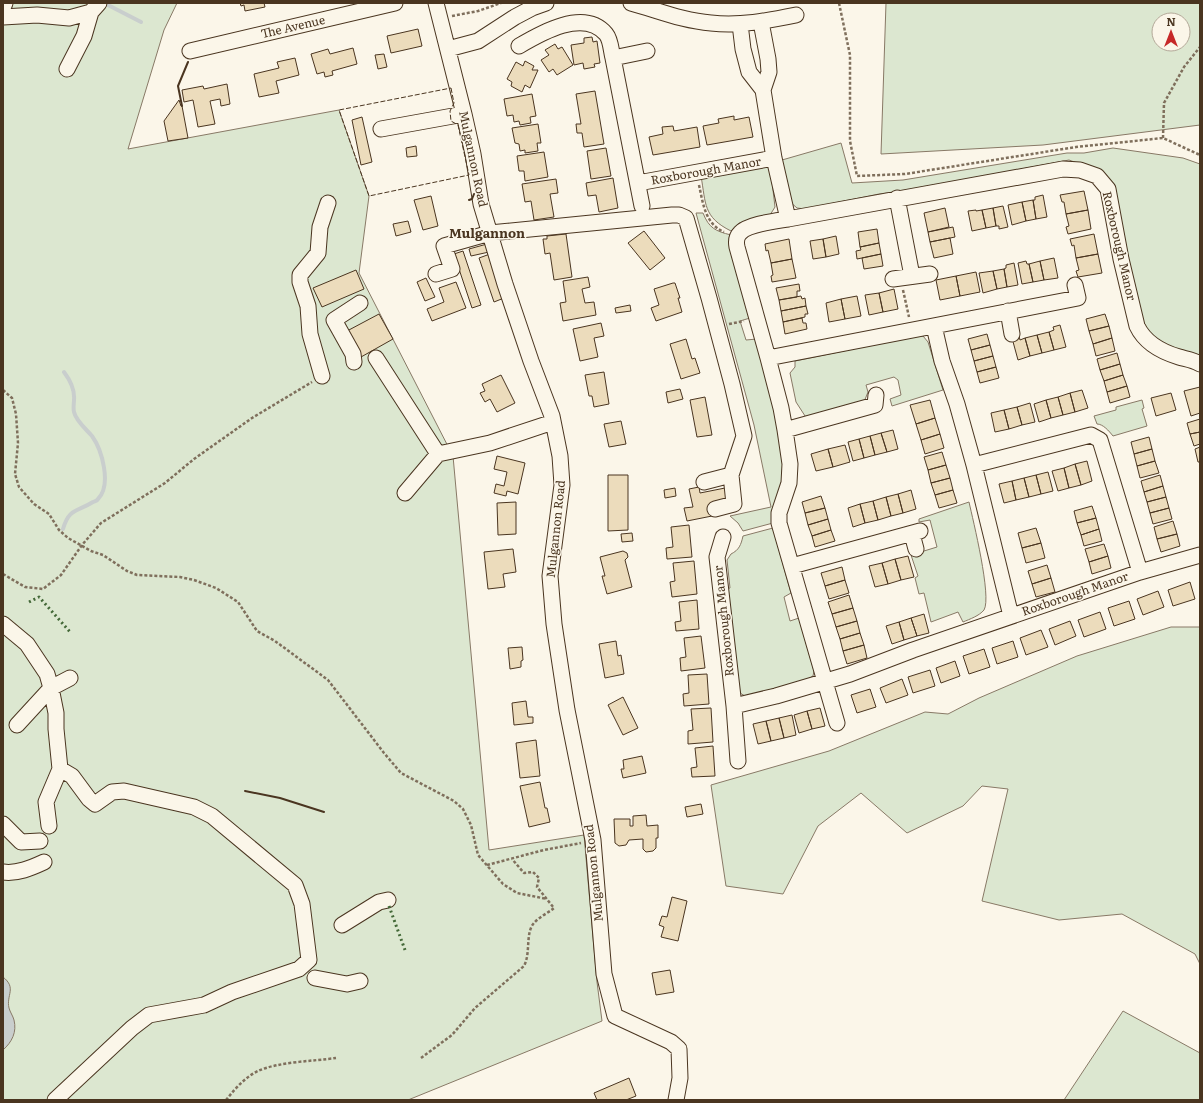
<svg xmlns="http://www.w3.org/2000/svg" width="1203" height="1103" viewBox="0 0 1203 1103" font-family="Literata,serif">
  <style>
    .green { fill: #dce7d0; stroke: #887966; fill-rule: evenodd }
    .water { fill: #c9cecd; stroke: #887966 }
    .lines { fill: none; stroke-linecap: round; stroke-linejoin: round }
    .stream { stroke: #c9cecd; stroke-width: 4 }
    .building { fill: #ecdcbc; stroke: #4a3520 }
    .minor-casing { stroke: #4a3520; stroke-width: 17 }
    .path { stroke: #7f6f5c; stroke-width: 2.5; stroke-dasharray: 3 2; stroke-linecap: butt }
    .minor { stroke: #fbf6e9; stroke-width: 15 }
    .hedge { stroke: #436837; stroke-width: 3; stroke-dasharray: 2 3; stroke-linecap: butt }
    .fence { stroke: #4a3520; stroke-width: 1; stroke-dasharray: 5 2; stroke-linecap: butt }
    .wall { stroke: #4a3520; stroke-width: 2 }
    .labels { text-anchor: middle; stroke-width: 3; stroke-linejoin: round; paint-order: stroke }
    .street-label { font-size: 12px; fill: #4a3520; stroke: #fbf6e9 }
    .neighbourhood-label { font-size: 13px; font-weight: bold; fill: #4a3520; stroke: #fbf6e9 }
  </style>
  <rect width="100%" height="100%" fill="#fbf6e9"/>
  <path class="green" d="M3,3H177L164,30L128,149L339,110L369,196L359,273L453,456L489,850L584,835L597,982L602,1021L408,1100H3Z
    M886,3H1200V125L1043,145L881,154ZM1159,20H1183V44H1159Z
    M841,143L852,183L903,180L1067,153H1084L1113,148L1183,158L1200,164V357C1191,351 1180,352 1170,348C1157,344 1151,336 1144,326L1120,222L1085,166L1069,160L922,188L879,194L805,209L797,208L789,201L782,160Z
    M762,166L768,167L771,173L775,207L770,215L739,223L731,231C703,217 706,204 701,176Z
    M696,213H703C709,228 715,231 731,235L750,318L740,321L746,340L757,339L776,414L783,463L781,485L773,523L743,531L738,523L730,516L771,507L754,425Z
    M916,336H923L928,342L943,390L892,406L890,399L901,395L898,380L894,377L866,385L868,392L864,402L807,419L796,402L790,373L795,367V361Z
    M1142,400L1144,408L1142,409L1147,426L1113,436C1109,431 1103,424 1097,424L1094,416L1116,410V407Z
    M969,502C973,520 992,597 984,610C979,616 970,619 963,622L958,612L931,622L924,593L919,594L915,578L918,576L911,555L937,547L930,520L919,522V519Z
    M773,528L791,593L784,597L790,621L799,618L814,671L813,676L808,679L752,695L745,696L740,693L726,589L730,588L727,560L731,554C739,550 741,545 743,536Z
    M1171,627H1200V964L1195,954L1122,914L1059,920L982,901L1008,789L982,786L963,806L907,833L861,793L818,826L783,894L726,886L711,785L829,751L925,712L948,714L979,698L1077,656Z
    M1123,1011L1200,1053V1100H1064Z"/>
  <path class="water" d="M3,977C17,988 6,995 9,1008C10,1012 13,1016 14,1020C17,1032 12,1042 3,1050Z"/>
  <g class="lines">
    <path class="stream" d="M106,4L141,22
      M63,529C69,508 77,512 93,502C95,501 97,501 98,499C112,485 102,450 92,436C86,429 76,421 74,412C73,408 74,403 74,400C75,389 70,380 64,372"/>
  </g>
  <path class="building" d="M240,3H264L265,7L245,11L244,5L241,6Z
    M418,29L422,46L391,53L387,36Z
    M592,37L593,42L597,41L600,63L594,64L595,67L584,69L583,63L574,65L571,45L584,43V38Z
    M555,44L558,49L562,47L573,65L557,75L553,69L549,72L541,60L549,55L545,50Z
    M353,48L357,64L332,71L333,75L325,77L324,72L317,74L311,54L328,49L330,54Z
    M384,54L387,67L378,69L375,55Z
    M295,58L299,75L276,81L279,93L259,97L254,74L279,68L277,62Z
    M525,61L534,66L532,70H538L530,88L525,85L522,92L511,86L512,82L507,79L516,62L523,66Z
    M227,84L230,104L221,106L220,99L210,101L215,124L198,127L193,100L184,102L182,90L203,86L204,89Z
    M595,91L604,144L584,147L582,133H577L576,124H581L576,94Z
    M532,94L536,116L530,117L531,123L520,125L519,121L514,122L513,115L507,116L504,99Z
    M179,100L181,106H182L188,138L168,141L164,121Z
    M734,116V120L749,117L753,137L707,145L703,126L719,123L718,119Z
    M362,117L372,162L361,165L352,120Z
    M538,124L541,143H537L538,151L525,153V150L520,151L519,144L515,143L512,128Z
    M673,126L674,131L697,127L700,147L653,155L649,137L663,134L662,127Z
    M416,146L417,156L407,157L406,148Z
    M606,148L611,176L591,179L587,151Z
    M544,152L548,177L525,181L524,171H519L517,156Z
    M613,178L618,208L599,212L596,195L588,196L586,183Z
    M556,179L558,193L550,194L554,217L534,220L531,201L525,202L522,184Z
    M1084,191L1088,210L1066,214L1064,202H1062L1060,195Z
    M1043,195L1047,217L1036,219L1033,200H1035V197Z
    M431,196L438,226L423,230L414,200Z
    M1033,200L1036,219L1026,221L1022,202Z
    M1022,202L1026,221L1012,225L1008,205Z
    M1003,206L1008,227L999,229V226H996L993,208Z
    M945,208L949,227L928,232L924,213Z
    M993,208L996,226L986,228L982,210Z
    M976,210V211L982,210L986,228L972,231L968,211Z
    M1088,210L1091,229L1068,234L1066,227L1069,226L1066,214Z
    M408,221L411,232L396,236L393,224Z
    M953,227L955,237L930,242L928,232Z
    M877,229L879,243L860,247L858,232Z
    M644,231L665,258L650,270L628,243Z
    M566,234L572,277L554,280L550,253L545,254L543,239H547V236Z
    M1094,234L1098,254L1076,258L1074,245L1072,246L1070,239Z
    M836,236L839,254L826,257L823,239Z
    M950,238L953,254L934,258L930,242Z
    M789,239L792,259L771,263L768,250L766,251L765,244Z
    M823,239L826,257L813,259L810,241Z
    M879,243L881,254L857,259L856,251L861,250L860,247Z
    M487,244L489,252L471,256L469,249Z
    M463,251L481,305L472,308L454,254Z
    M490,254L504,298L494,302L479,258Z
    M881,254L883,266L864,269L862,258Z
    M1098,254L1102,273L1078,277L1076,271L1079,270L1076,258Z
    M1054,258L1058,278L1044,280L1040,261Z
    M792,259L796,278L772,282L771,276L773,275L771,263Z
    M1026,261L1027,264H1029L1033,282L1022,284L1018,263Z
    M1040,261L1044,280L1033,282L1029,264Z
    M1014,263L1018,285L1007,287L1004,269L1006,268V265Z
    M1004,269L1007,287L997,289L993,271Z
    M356,270L364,289L322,307L313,288Z
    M993,271L997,289L983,293L979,273Z
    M976,272L980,292L960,296L956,276Z
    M956,276L960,296L940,300L936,280Z
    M588,277L590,287L582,289L585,303L594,302L596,315L563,321L560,303L566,302L563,281Z
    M426,278L435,297L425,301L417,282Z
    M456,282L466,308L432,321L427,309L444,302L439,288Z
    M673,283H675L680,298H678L682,312L656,321L651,308L659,305L654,289Z
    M799,284L800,291H797V297L779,300L776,288Z
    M894,289L898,309L883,312L879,293Z
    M879,293L883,312L869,315L865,295Z
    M801,296L802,299L805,298L806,306L781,311L779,300Z
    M857,296L861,316L845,319L841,299Z
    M841,299L845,319L829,322L826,303Z
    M630,305L631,311L616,313L615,308Z
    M806,306L808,314H805V317L783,322L781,311Z
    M379,314L393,339L361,357L347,331Z
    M1105,314L1109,326L1089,331L1086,319Z
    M802,318L803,323H806L807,329L785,334L783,322Z
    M601,323L604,336L594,338L598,357L580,361L573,329Z
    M1060,325L1066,347L1054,350L1049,332L1054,330L1053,327Z
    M1109,326L1112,338L1093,344L1089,331Z
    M1049,332L1054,350L1042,353L1037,335Z
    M987,334L990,345L971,350L968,339Z
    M1037,335L1042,353L1030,356L1025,338Z
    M1019,336L1020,340L1025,338L1030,356L1018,360L1012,338Z
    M1112,338L1115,351L1096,356L1093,344Z
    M686,339L692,359L695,358L700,373L681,379L670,344Z
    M990,345L993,356L974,361L971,350Z
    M1117,353L1120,364L1100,370L1097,359Z
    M993,356L996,367L977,372L974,361Z
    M1120,364L1123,375L1104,381L1100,370Z
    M996,367L999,378L980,383L977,372Z
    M604,372L609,404L594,407L592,396H589L585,375Z
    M501,375L515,403L497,412L490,399L485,402L480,393L485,391L482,384Z
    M1123,375L1127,386L1107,392L1104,381Z
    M1127,386L1130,397L1110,403L1107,392Z
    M1200,387V413L1191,416L1184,391Z
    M680,389L683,399L668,403L666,392Z
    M1082,390L1088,408L1075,412L1070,393Z
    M1070,393L1075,412L1063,415L1058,397Z
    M1171,393L1176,410L1156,416L1151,398Z
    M705,397L712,435L697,437L690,400Z
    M1058,397L1063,415L1051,418L1046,400Z
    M930,400L935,418L916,424L910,405Z
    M1046,400L1051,418L1039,422L1034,404Z
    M1030,403L1035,422L1022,425L1017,407Z
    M1017,407L1022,425L1009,429L1004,410Z
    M1004,410L1009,429L995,432L991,413Z
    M935,418L940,434L921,440L916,424Z
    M1200,419V432L1190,434L1187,423Z
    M621,421L626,444L609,447L604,424Z
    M893,430L898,449L887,452L881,433Z
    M1200,432V444L1194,446L1190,434Z
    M881,433L887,452L875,455L870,436Z
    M940,434L944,448L925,454L921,440Z
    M870,436L875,455L864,458L859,439Z
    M1149,437L1152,449L1134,454L1131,442Z
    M859,439L864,458L853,461L848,442Z
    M845,445L850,462L833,467L828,449Z
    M1200,447V462H1198L1195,449Z
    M828,449L833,467L816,471L811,454Z
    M1152,449L1155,461L1137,466L1134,454Z
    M942,452L946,465L928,470L924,457Z
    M497,456L525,463L518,494L507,491L506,496L494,493L496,484L504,486L507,472L494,469Z
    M1087,461L1092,481L1081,485L1075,464Z
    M1155,461L1159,473L1140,478L1137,466Z
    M1075,464L1081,485L1069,488L1064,468Z
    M946,465L950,478L931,483L928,470Z
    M1064,468L1069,488L1058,491L1052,471Z
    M1048,472L1053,491L1041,494L1036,475Z
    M608,475H628V530L608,531Z
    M1036,475L1041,494L1029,497L1024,478Z
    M1160,475L1163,486L1144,492L1141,481Z
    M950,478L953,490L935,495L931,483Z
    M1024,478L1029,497L1016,500L1012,481Z
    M1012,481L1016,500L1004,503L999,484Z
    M1163,486L1166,497L1147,502L1144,492Z
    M699,487L700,493L725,488L728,502L709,506L712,516L687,521L684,508L693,507L689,489Z
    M675,488L676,496L665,498L664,490Z
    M911,490L916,509L903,513L898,494Z
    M953,490L957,503L939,508L935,495Z
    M898,494L903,513L891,516L886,497Z
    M821,496L825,508L805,513L802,502Z
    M886,497L891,516L878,520L873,501Z
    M1166,497L1169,508L1150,513L1147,502Z
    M873,501L878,520L865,523L860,504Z
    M516,502V534L498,535L497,503Z
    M860,504L865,523L853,527L848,508Z
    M1092,506L1096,518L1077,523L1074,511Z
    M825,508L828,519L808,525L805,513Z
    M1169,508L1172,519L1153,524L1150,513Z
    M1096,518L1099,529L1081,535L1077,523Z
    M828,519L831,530L812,536L808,525Z
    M1173,521L1177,534L1157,539L1154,527Z
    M689,525L692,557L667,559L666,548L673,547L671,527Z
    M1036,528L1041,543L1022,548L1018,533Z
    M1099,529L1102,541L1084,546L1081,535Z
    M831,530L835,541L815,547L812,536Z
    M632,533L633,541L622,542L621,534Z
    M1177,534L1180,546L1161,552L1157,539Z
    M1041,543L1045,558L1026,563L1022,548Z
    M1104,544L1108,556L1089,562L1085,549Z
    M513,549L516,572L503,574L505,587L488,589L484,552Z
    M623,551L627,553L628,557L625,560L632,587L607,594L602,576H605L600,557Z
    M908,556L914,577L901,580L895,559Z
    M1108,556L1111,568L1092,574L1089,562Z
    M895,559L901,580L888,584L882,563Z
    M694,561L697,594L672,597L670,582L675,581L673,563Z
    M882,563L888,584L875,587L869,566Z
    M1047,565L1051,578L1032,584L1028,571Z
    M842,567L845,580L825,586L821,573Z
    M1051,578L1055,592L1036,597L1032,584Z
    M845,580L849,593L829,599L825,586Z
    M1190,582L1195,599L1173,606L1168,590Z
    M1158,591L1164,607L1143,615L1137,599Z
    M849,595L853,608L832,614L828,602Z
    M697,600L699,629L676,631L675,622L681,621L679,602Z
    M1129,601L1135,619L1114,626L1108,608Z
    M853,608L857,621L836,627L832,614Z
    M1100,612L1106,629L1084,637L1078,620Z
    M924,614L929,633L917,636L911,618Z
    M911,618L917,636L904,640L899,622Z
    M857,621L860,633L840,639L836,627Z
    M1070,621L1076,636L1055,645L1049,629Z
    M899,622L904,640L892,644L886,626Z
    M1041,630L1048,647L1026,655L1020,638Z
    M860,633L864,645L843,651L840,639Z
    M701,636L705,668L681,671L680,658L686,657L684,638Z
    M616,641L618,656L621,655L624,674L605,678L599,644Z
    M1013,641L1018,657L997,664L992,648Z
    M864,645L867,658L847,664L843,651Z
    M522,647L523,660L521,661V667L510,669L508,648Z
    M984,649L990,667L969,674L963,656Z
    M955,661L960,676L941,683L936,668Z
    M930,670L935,686L913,693L908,677Z
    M707,674L709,704L684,706L683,694L689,693L688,675Z
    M902,679L908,695L886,703L880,688Z
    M870,689L876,707L857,713L851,695Z
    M623,697L638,728L623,735L608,705Z
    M526,701L528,717H533V723L514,725L512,703Z
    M711,708L713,742L688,744V731L693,730L691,709Z
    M820,708L825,726L812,729L807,711Z
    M807,711L812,729L799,733L794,715Z
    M792,715L796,735L784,738L779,718Z
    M779,718L784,738L771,741L766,721Z
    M766,721L771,741L758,744L753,724Z
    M536,740L540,776L520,778L516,743Z
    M713,746L715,776L692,777L691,768L697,767L695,748Z
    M642,756L646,773L623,778L621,769H624L623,760Z
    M540,782L545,808H547L550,822L529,827L520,786Z
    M701,804L703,814L687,817L685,807Z
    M646,815L647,826L658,825V838H656V848L653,851L646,852L643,849V839L629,840L626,845L619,846L615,843L614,819H630V826H633V816Z
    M672,897L687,901L678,941L661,937L664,927L659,925L662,916L667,917Z
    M670,970L674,992L656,995L652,973Z
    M629,1078L636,1096L626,1100H597L594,1093Z"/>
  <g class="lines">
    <g class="minor-casing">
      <path id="minor" d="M436,3L464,114L473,154L481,204L505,284L531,361L552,416L560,456L562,485L550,576L554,624L567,710L593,840L604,974L615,1016L671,1042L679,1049L680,1078L676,1100
        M631,3C657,10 683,21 711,23C740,26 767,21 796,15
        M3,8L5,3
        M3,17L37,15L69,18L91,12
        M761,22L768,59L769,72L763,90
        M740,24L743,49L749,72L763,90L774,158L788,219L1063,169L1080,170L1097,176L1108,189L1121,259L1137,326C1145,343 1162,352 1179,357C1186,359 1194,360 1200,364
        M519,46C541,33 584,8 606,34C611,40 611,51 613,58L642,206
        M448,49L478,41L515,17L532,8L546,3
        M190,51L395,3
        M613,58L647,51
        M67,69L84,36L91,12L99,3
        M381,129L464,114
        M638,183L774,158
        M897,198L912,276
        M788,219C776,221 748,224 740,233C736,237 736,242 737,247L768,358L781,408L785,430L790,464L789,483L779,513V523L837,723
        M436,274L452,269L444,246L490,233L672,215H679L686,218L709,298L732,384L744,436L731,475L704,482
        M893,279L930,274
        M1008,311L1012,334
        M934,326L942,361L957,404L974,465L1091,435L1100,440L1140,572
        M376,358L438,454L405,493
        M768,358L1078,298L1075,285
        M354,362L353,354L334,320L360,303
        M322,376L310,334L308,306L300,282V275L318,253L320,227L328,203
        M785,430L875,405L876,395
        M438,454L490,443L553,422
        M974,465L1011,616
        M715,509L734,504L731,475
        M912,534L916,549
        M723,537L717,557L734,706L738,761
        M792,566L920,531
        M3,624L27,644L47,674L51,688L56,713V729L60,769L46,802L49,826
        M734,706L776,696L850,674L913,650L1140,572L1200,555
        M17,725L51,688L70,678
        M3,824L21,842L40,841
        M3,872C17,874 31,868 44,862
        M342,925L379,902L388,900
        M315,978L347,984L360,981
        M55,1100L132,1028L149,1015L204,1005L232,992L299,969L309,960L302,904L295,885L212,816L194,807L124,791L112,792L95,804L89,799L72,776L60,769"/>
    </g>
    <path class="path" d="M839,3L850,55V141L857,176L905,174L1076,147L1163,138L1200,155
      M452,16L478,11L501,3
      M1163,138L1164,103L1184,67L1200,47
      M699,185C703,203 705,224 724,232
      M903,290L909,317
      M729,324L744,321
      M3,390L12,398L16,414L18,443L15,474L19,487L34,504L49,514L59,530L68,538L91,551L103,555L127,571L137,575L180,577L194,580L216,588L238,602L257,631L275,641L328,680L384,753L401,773L454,801L463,809L471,825L478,855L503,884L517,893L547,899
      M3,574L25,587L43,589L61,575L82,545L101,523L165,483L194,459L252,418L312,382
      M487,865L544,850L581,843
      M421,1058L452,1035L475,1008L524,966C531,953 525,933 534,923C539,917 548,913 554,908L537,887L539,878L533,872L524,873L512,859
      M226,1100C235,1089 245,1077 258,1071C277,1062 314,1061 336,1058"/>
    <use href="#minor" class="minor"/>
    <path class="hedge" d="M29,602L39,597L71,633
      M389,906L405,950"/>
    <path class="fence" d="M451,88L454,103L450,111L451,121L458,125L469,175L369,196L339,110Z"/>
    <path class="wall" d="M182,106L178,86L188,62
      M469,200L472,199L474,194
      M245,791L280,798L324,812"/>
  </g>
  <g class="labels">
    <g class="street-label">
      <text transform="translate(293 27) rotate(-13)" y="4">The Avenue</text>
      <text transform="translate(473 159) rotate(78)" y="4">Mulgannon Road</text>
      <text transform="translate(706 171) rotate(-10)" y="4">Roxborough Manor</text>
      <text transform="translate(1119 246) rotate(77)" y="4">Roxborough Manor</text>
      <text transform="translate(556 529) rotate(-84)" y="4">Mulgannon Road</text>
      <text transform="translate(1075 594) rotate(-19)" y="4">Roxborough Manor</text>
      <text transform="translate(724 621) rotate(-96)" y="4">Roxborough Manor</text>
      <text transform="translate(594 873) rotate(-96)" y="4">Mulgannon Road</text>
    </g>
    <g class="neighbourhood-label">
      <text x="487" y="238">Mulgannon</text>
    </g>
  </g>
  <rect width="1203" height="1103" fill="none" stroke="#4a3520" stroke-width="8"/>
  <g transform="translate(1171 32)"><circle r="19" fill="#fbf6e9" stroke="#b4a999"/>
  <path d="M0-3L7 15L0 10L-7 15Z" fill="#c62828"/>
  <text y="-6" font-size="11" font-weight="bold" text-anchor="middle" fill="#4a3520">N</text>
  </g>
</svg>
